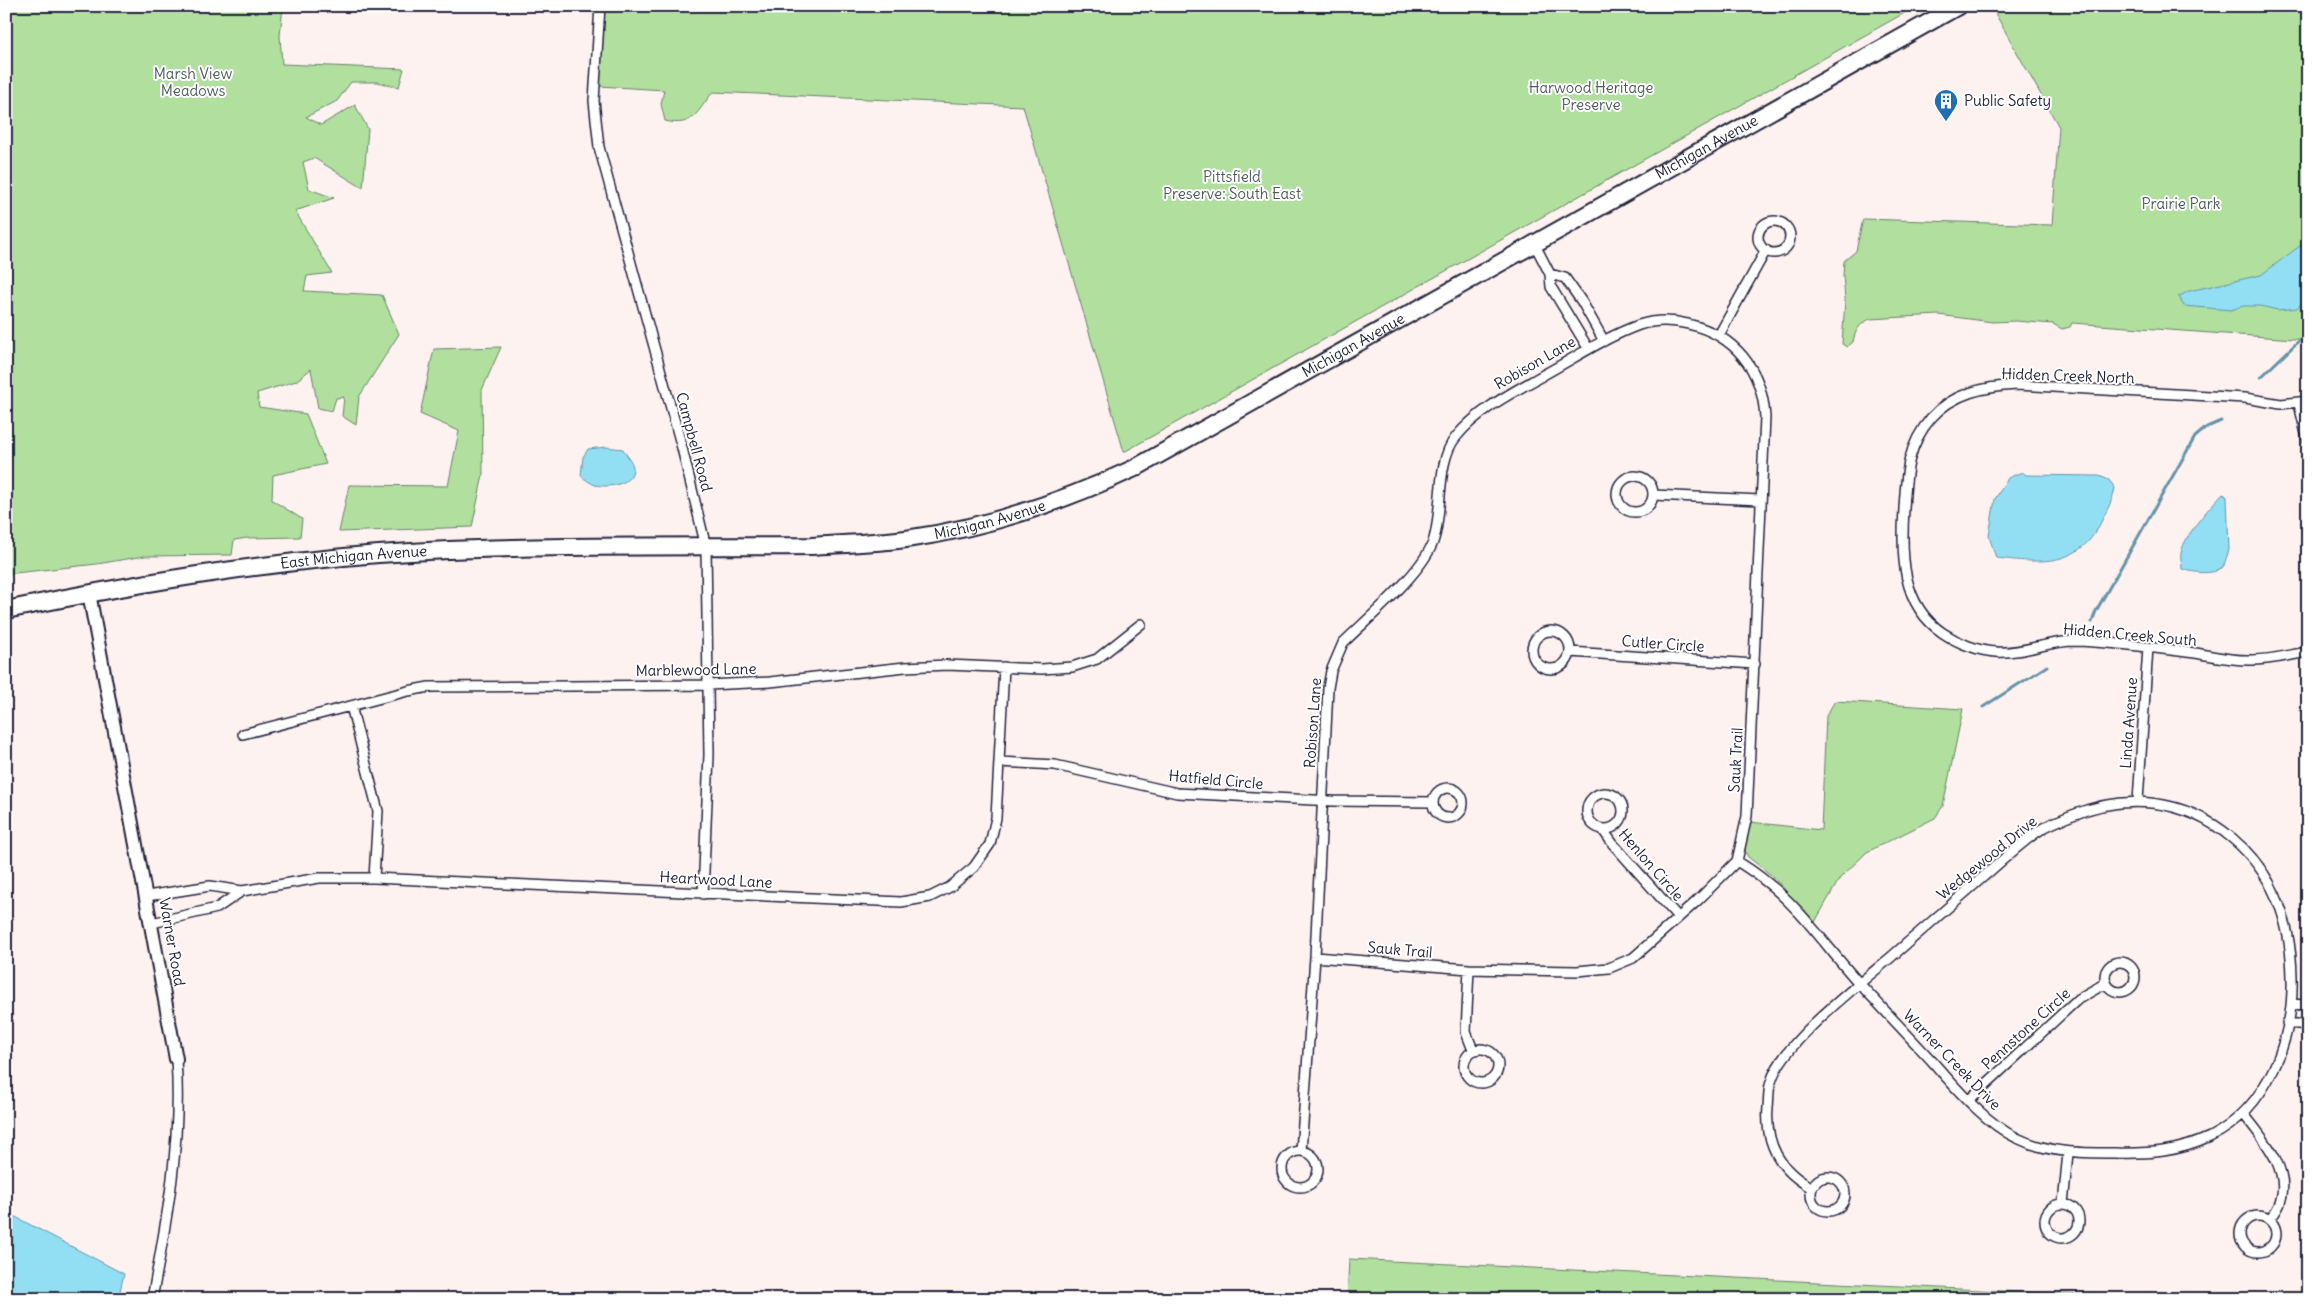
<svg xmlns="http://www.w3.org/2000/svg" width="2314" height="1305" viewBox="0 0 2314 1305" font-family="Delius,sans-serif">
  <style>
    .green { fill: #b0df9e; stroke: #69806c }
    .water { fill: #92dff3; stroke: #6593a9 }
    .lines { fill: none; stroke-linecap: round; stroke-linejoin: round }
    .stream { stroke: #6593a9; stroke-width: 3 }
    .street-casing { stroke: #22223b; stroke-width: 12 }
    .secondary-casing { stroke: #22223b; stroke-width: 16 }
    .highway-casing { stroke: #22223b; stroke-width: 20 }
    .street { stroke: #fff; stroke-width: 9 }
    .secondary { stroke: #fff; stroke-width: 12 }
    .highway { stroke: #fff; stroke-width: 16 }
    .labels { text-anchor: middle; stroke-width: 4; stroke-linejoin: round; paint-order: stroke }
    .park-label { font-size: 15px; fill: #4d5b59; stroke: #fff }
    .poi-label { font-size: 15px; fill: #22223b; stroke: #fff; text-anchor: start }
    .street-label { font-size: 15px; fill: #22223b; stroke: #fff }
  </style>
  <rect width="100%" height="100%" fill="#fef2f0"/>
  <filter id="ink" filterUnits="userSpaceOnUse"><feTurbulence type="fractalNoise" baseFrequency=".02" numOctaves="2"/><feDisplacementMap in="SourceGraphic" scale="10" xChannelSelector="R" yChannelSelector="G"/><feConvolveMatrix kernelMatrix="1 2 1 2 8 2 1 2 1" color-interpolation-filters="sRGB"/></filter>
  <g filter="url(#ink)">
    <path class="green" d="M6,6H283L280,36L282,64L404,69L399,87L377,82H351L337,101L306,117L321,125L355,105L368,129L363,188L314,158L303,162L309,189L334,198L295,211L332,273L307,276L304,291L382,295L399,334L359,397L356,425L342,416L344,397L336,398L332,411L318,408L311,369L296,381L257,393L259,407L306,414L326,464L273,475L272,500L302,519L300,537L248,538L234,540L232,555L145,556L97,564L6,574Z
      M605,6H1917L1124,452L1023,106L713,92C697,111 694,128 665,121L661,104L664,90L599,86Z
      M1991,6H2308V340L2072,323L2070,327L2062,329L2053,324L2016,321L1992,322L1939,315L1870,319C1859,324 1855,331 1853,342L1847,347L1842,344L1845,300L1843,275L1844,261L1856,251L1863,219L2052,225L2059,127Z
      M501,347L482,390L483,475L472,527L339,532L349,485L448,486L459,431L420,414L434,349Z
      M1835,701L1963,709L1943,806L1935,818L1867,852L1840,878L1815,922L1770,874L1748,857L1745,851V843L1750,822L1821,830L1826,716Z
      M1349,1259L2164,1299H1347Z"/>
    <path class="water" d="M2308,240V296L2297,308L2278,310L2260,306H2243L2231,310L2184,306L2178,297L2189,291L2261,275Z
      M606,447L623,449C626,455 632,461 633,467C634,485 608,488 595,485C590,483 585,479 581,476L583,457L588,449Z
      M2022,472L2026,475L2099,476L2109,480L2115,488C2113,500 2107,510 2102,520C2080,568 2041,563 1996,558L1989,536L1995,499L2008,478Z
      M2223,493L2227,497L2229,550L2223,568C2211,575 2195,573 2182,569C2182,564 2180,558 2181,553C2185,534 2210,507 2223,493Z
      M6,1212L124,1274L118,1299H6Z"/>
    <g class="lines">
      <path class="stream" d="M2306,330L2308,328
        M2261,377L2303,337
        M2092,622L2096,611L2195,437L2207,427L2221,421
        M1983,707L2047,666"/>
      <g class="street-casing">
        <path id="street" d="M600,6L594,101L599,147L682,448L706,547L709,755L703,894
          M1758 237a16 16 0 1 1 32 0a16 16 0 1 1-32 0Z
          M1535,245L1550,274L1551,287L1588,348
          M1550,274L1565,278L1582,302L1604,341
          M1719,335L1766,250
          M2308,401L2281,404L2245,398L2017,385C1985,387 1954,392 1931,418C1907,446 1906,474 1904,509C1901,554 1901,605 1943,633C1958,643 1978,651 1996,652C2023,654 2048,641 2075,641C2115,642 2155,648 2195,653C2213,656 2234,661 2252,660C2271,660 2289,655 2308,652
          M2299,404L2308,442
          M1617 494a18 18 0 1 1 36 0a18 18 0 1 1-36 0Z
          M1653,495L1760,500
          M1532 650a19 19 0 1 1 38 0a19 19 0 1 1-38 0Z
          M1570,652L1755,664
          M351,706L378,811L374,878
          M243,734L408,691L429,687L708,685L770,682L905,667L947,665L1042,669L1072,667L1097,659L1141,624
          M999,762L1055,765L1177,793L1333,801L1432,802
          M1433 803a15 15 0 1 1 30 0a15 15 0 1 1-30 0Z
          M1587 811a18 18 0 1 1 36 0a18 18 0 1 1-36 0Z
          M2138,801L2148,647
          M1603,830L1613,844L1678,917
          M1737,861C1746,867 1756,873 1764,880C1801,908 1828,949 1859,983C1883,1009 1908,1035 1932,1061C1955,1087 1985,1123 2017,1138C2047,1153 2081,1153 2114,1153C2149,1154 2178,1152 2210,1137C2268,1108 2294,1038 2292,977C2291,923 2274,873 2232,838C2184,798 2126,793 2070,816C2060,820 2049,824 2040,830C2020,843 2001,862 1983,877C1952,904 1921,931 1890,958C1858,985 1781,1044 1771,1082C1768,1090 1769,1099 1768,1107C1765,1144 1779,1170 1812,1188
          M147,896L210,886L242,891L319,878H374L901,902L930,897L950,887L974,867L990,844L996,818L1004,667
          M152,923L217,908L242,891
          M2105 977a15 15 0 1 1 30 0a15 15 0 1 1-30 0Z
          M1469,969L1466,1032L1473,1050
          M2291,1004L2308,1005
          M2287,1023L2308,1025
          M1464 1066a17 17 0 1 1 34 0a17 17 0 1 1-34 0Z
          M1969,1100L2078,999L2106,983
          M2243,1113C2262,1138 2292,1169 2280,1203C2278,1209 2273,1215 2270,1220
          M1301,1151L1315,957L1328,688L1331,671L1343,643C1368,618 1425,571 1434,539C1443,509 1436,461 1456,437C1480,408 1514,392 1545,374C1576,357 1606,337 1639,325C1654,320 1672,320 1688,324C1735,335 1762,369 1765,417L1747,816L1737,861L1697,901L1633,958L1609,968L1577,971L1469,969L1315,957
          M1282 1169a18 18 0 1 1 36 0a18 18 0 1 1-36 0Z
          M1811 1194a17 17 0 1 1 34 0a17 17 0 1 1-34 0Z
          M2045 1221a17 17 0 1 1 34 0a17 17 0 1 1-34 0Z
          M2063,1204L2068,1153
          M2240 1234a18 18 0 1 1 36 0a18 18 0 1 1-36 0Z
          M152,1299C167,1219 182,1140 176,1059"/>
      </g>
      <g class="secondary-casing">
        <path id="secondary" d="M89,593L176,1059"/>
      </g>
      <g class="highway-casing">
        <g id="highway">
          <path id="s1" d="M6,610C146,581 286,558 428,551C556,545 683,547 811,546C842,544 874,543 906,539C986,528 1062,502 1135,468L1958,6"/>
        </g>
      </g>
      <use href="#street" class="street"/>
      <use href="#secondary" class="secondary"/>
      <use href="#highway" class="highway"/>
    </g>
  </g>
  <defs>
    <g id="building-pin" transform="scale(1.25)"><path d="M0 17L-7.5 6A9.5 9.5 0 1 1 7.5 6Z" fill="#1f6fb2" stroke="#fff"/><path d="M-4-6H4V6H1V3H-1V6H-4ZM-2.5-4.3h1.7v1.8h-1.7ZM.8-4.3h1.7v1.8H.8ZM-2.5-1h1.7V.8h-1.7ZM.8-1h1.7V.8H.8Z" fill="#fff"/></g>
  </defs>
  <g fill-rule="evenodd">
    <use href="#building-pin" x="1946" y="101"/>
  </g>
  <g class="labels">
    <g class="park-label">
      <text x="193" y="79">Marsh View<tspan x="193" dy="17">Meadows</tspan></text>
      <text x="1591" y="93">Harwood Heritage<tspan x="1591" dy="17">Preserve</tspan></text>
      <text x="1232" y="182">Pittsfield<tspan x="1232" dy="17">Preserve: South East</tspan></text>
      <text x="2181" y="209">Prairie Park</text>
    </g>
    <g class="poi-label">
      <text x="1964" y="106">Public Safety</text>
    </g>
    <g class="street-label">
      <text dy="5" stroke="none"><textPath href="#s1" startOffset="1801">Michigan Avenue</textPath></text>
      <text dy="5" stroke="none"><textPath href="#s1" startOffset="1396">Michigan Avenue</textPath></text>
      <text transform="translate(1535 363) rotate(-30)" y="5">Robison Lane</text>
      <text transform="translate(2068 376) rotate(2)" y="5">Hidden Creek North</text>
      <text transform="translate(694 442) rotate(75)" y="5">Campbell Road</text>
      <text dy="5" stroke="none"><textPath href="#s1" startOffset="991">Michigan Avenue</textPath></text>
      <text dy="5" stroke="none"><textPath href="#s1" startOffset="352">East Michigan Avenue</textPath></text>
      <text transform="translate(2130 635) rotate(5)" y="5">Hidden Creek South</text>
      <text transform="translate(1663 644) rotate(4)" y="5">Cutler Circle</text>
      <text transform="translate(696 670) rotate(-1)" y="5">Marblewood Lane</text>
      <text transform="translate(1313 723) rotate(-86)" y="5">Robison Lane</text>
      <text transform="translate(2129 723) rotate(-86)" y="5">Linda Avenue</text>
      <text transform="translate(1736 760) rotate(-87)" y="5">Sauk Trail</text>
      <text transform="translate(1216 780) rotate(5)" y="5">Hatfield Circle</text>
      <text transform="translate(1987 858) rotate(-39)" y="5">Wedgewood Drive</text>
      <text transform="translate(1651 865) rotate(49)" y="5">Henlon Circle</text>
      <text transform="translate(716 880) rotate(3)" y="5">Heartwood Lane</text>
      <text transform="translate(172 942) rotate(80)" y="5">Warner Road</text>
      <text transform="translate(1400 950) rotate(5)" y="5">Sauk Trail</text>
      <text transform="translate(2026 1029) rotate(-42)" y="5">Pennstone Circle</text>
      <text transform="translate(1952 1060) rotate(46)" y="5">Warner Creek Drive</text>
    </g>
  </g>
  <rect width="2314" height="1305" fill="none" stroke="#fff" stroke-width="25"/>
  <rect x="12" y="12" width="2289" height="1280" fill="none" stroke="#22223b" stroke-width="2" filter="url(#ink)"/>
</svg>
